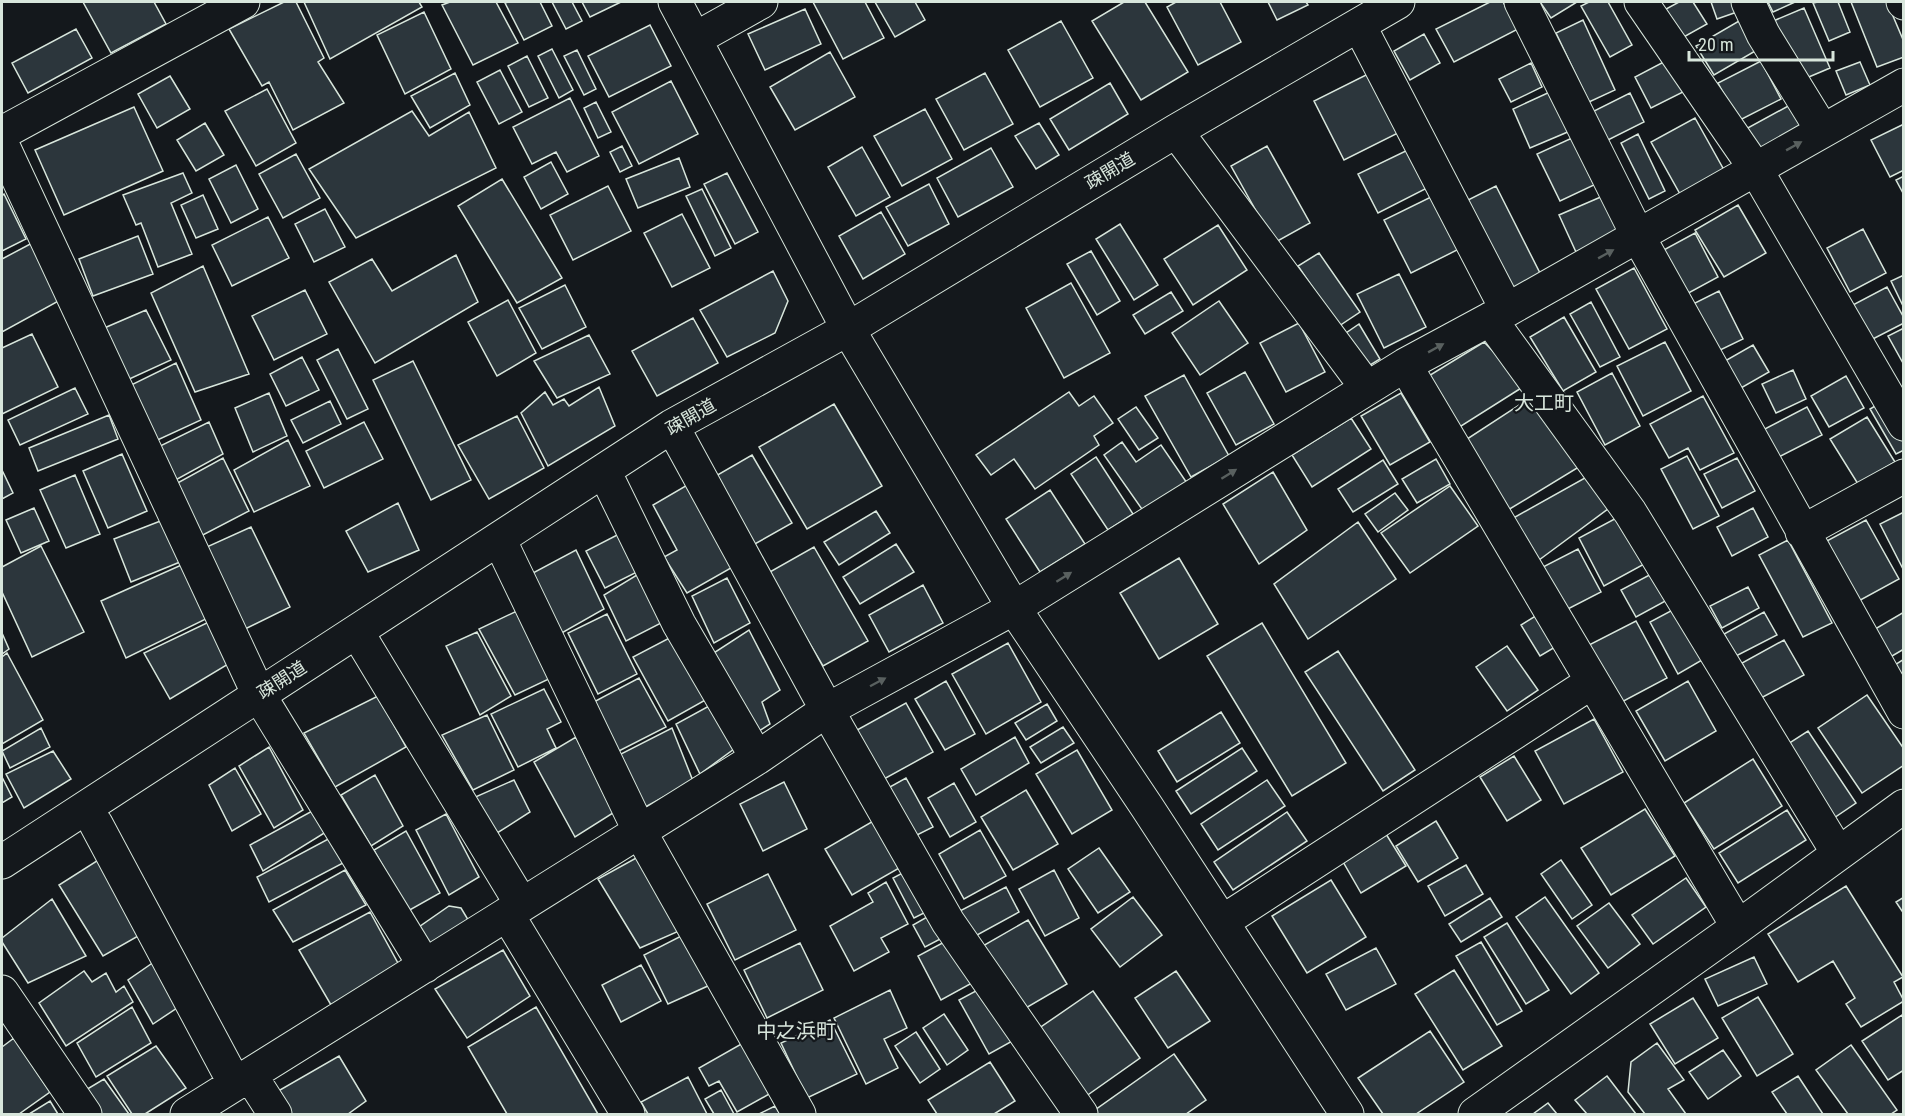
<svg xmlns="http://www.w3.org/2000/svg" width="1905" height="1116" viewBox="0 0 1905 1116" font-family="'Roboto Condensed','Noto Sans JP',sans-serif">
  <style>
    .building { fill: #2c363c; stroke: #d8e6dc; stroke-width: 1.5 }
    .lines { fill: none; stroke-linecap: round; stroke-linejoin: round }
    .minor-casing { stroke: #d8e6dc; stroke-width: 35 }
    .minor { stroke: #14181c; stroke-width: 33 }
    .oneway { fill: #59605f }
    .labels { text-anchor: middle; stroke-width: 4.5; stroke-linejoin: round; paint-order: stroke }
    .street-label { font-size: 18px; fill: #d8e6dc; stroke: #14181c }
    .neighbourhood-label { font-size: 20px; fill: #d8e6dc; stroke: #14181c }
  </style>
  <rect width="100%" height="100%" fill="#14181c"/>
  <path class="building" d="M83,2H154L166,24L111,53Z
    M284,2H296L324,58L318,62L344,103L293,130L269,82L262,86L229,29Z
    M304,2H419L422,7L330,59Z
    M450,2H496L518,43L473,65L442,5Z
    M508,2H540L552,26L524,40L505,3Z
    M552,2H572L582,21L566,29Z
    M582,2H621L590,17Z
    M813,2H865L884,38L843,59Z
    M875,2H915L925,20L895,37Z
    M1124,2H1145L1188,72L1141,100L1092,21Z
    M1176,2H1220L1241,42L1198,65L1167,7Z
    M1268,2H1306L1308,5L1277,20Z
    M1490,2H1503L1518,29L1454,62L1436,29Z
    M1540,2H1577L1551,18Z
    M1589,2H1608L1632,45L1610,57L1581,6Z
    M1679,2H1693L1707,24L1682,38L1666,9Z
    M1711,2H1733L1737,12L1717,19Z
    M1768,2H1795L1773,12Z
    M1818,2H1838L1850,32L1829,41L1813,3Z
    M1851,2H1887L1904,42V57L1877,67Z
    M1804,8L1830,68L1797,82L1771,22Z
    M805,9L821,44L765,70L748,34Z
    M424,12L451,69L405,94L377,35Z
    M1583,20L1615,90L1589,102L1556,33Z
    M1061,21L1093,78L1040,107L1008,50Z
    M1739,21L1757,50L1714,75L1696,46Z
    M650,25L671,66L609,97L588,56Z
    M76,29L92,58L28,93L12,63Z
    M1424,34L1440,63L1410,80L1394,51Z
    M552,49L573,90L559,98L538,56Z
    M577,50L596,89L584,95L564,56Z
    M830,52L855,97L795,130L770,87Z
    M527,56L548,98L529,107L508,66Z
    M1675,56L1691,88L1651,108L1635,77Z
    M1761,61L1781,99L1738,121L1718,83Z
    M1860,62L1870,85L1846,95L1836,71Z
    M1531,63L1542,87L1511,102L1499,79Z
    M500,70L522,112L499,124L477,82Z
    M1372,72L1402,131L1344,160L1314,101Z
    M455,73L470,105L430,128L411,96Z
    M985,73L1013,124L964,150L936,99Z
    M170,76L190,109L157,128L138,94Z
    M671,81L698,134L639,164L612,112Z
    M1110,83L1128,114L1069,150L1050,119Z
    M267,89L296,143L256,166L225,111Z
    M1552,91L1570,131L1530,148L1513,109Z
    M1630,93L1644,122L1606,141L1592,112Z
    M570,98L599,156L567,172L556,152L532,164L513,127Z
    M596,102L611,132L598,138L584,108Z
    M1790,105L1804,131L1759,156L1744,130Z
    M134,107L163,171L64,215L35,150Z
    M925,109L952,159L902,186L874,136Z
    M412,111L429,136L469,112L496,168L356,238L309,169Z
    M1695,118L1724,170L1680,194L1651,142Z
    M205,123L224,155L196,171L177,140Z
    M1039,123L1059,155L1036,169L1015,136Z
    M1904,124V170L1890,177L1871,140Z
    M1638,134L1665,191L1649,199L1621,143Z
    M1572,138L1594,185L1560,201L1537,154Z
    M622,146L632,166L620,172L610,152Z
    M1267,146L1310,223L1274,243L1231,166Z
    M862,147L890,197L856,216L828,167Z
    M1414,147L1433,185L1378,213L1358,174Z
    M991,148L1013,187L958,217L937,178Z
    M296,154L320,198L283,218L259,174Z
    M679,158L690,187L638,208L626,179Z
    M551,162L568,194L541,209L524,177Z
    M236,165L258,209L231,223L209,179Z
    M183,173L192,193L171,203L192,254L158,267L141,223L136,225L123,195Z
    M727,173L758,232L735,244L704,184Z
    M1904,176V195L1896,180Z
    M502,179L562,278L517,303L458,206Z
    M929,184L949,224L908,246L886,207Z
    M608,186L631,231L573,260L550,215Z
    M1496,186L1543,279L1509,296L1462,203Z
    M702,189L731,248L715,256L686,196Z
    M4,194L26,239L2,251V196Z
    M203,195L218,229L196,238L181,205Z
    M1435,195L1461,248L1411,273L1384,220Z
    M1603,196L1620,232L1576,252L1559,215Z
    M1738,205L1766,253L1724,277L1695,230Z
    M325,209L345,247L314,262L295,224Z
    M881,212L905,254L863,279L839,236Z
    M682,214L710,268L672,287L644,233Z
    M268,217L289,258L232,286L212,245Z
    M1120,224L1158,285L1134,300L1096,239Z
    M1218,225L1247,270L1193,305L1164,259Z
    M1863,229L1886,273L1850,292L1827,248Z
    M1695,233L1718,277L1683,296L1660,252Z
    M138,236L153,274L93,296L79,259Z
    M34,242L64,298L2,332V259Z
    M1091,251L1120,301L1097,315L1067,264Z
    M1319,253L1360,312L1339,326L1298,266Z
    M456,255L478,302L375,363L329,282L372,259L392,291Z
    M203,266L249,374L195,392L151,293Z
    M1634,268L1667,329L1629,349L1596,289Z
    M773,271L788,301L775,333L727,357L700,310Z
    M1399,274L1426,327L1384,348L1357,294Z
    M1904,275V308L1891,281Z
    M1071,283L1110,353L1064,378L1026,308Z
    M565,285L586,327L542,349L519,308Z
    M1887,287L1904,318V323L1867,342L1849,307Z
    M305,290L327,334L274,360L252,316Z
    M1719,291L1743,339L1712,354L1687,307Z
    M1171,292L1183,311L1145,334L1133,315Z
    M508,300L536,353L497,376L468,322Z
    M1219,301L1248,343L1200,375L1172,333Z
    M1591,302L1620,357L1600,367L1570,314Z
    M146,310L171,360L125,381L102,329Z
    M1564,317L1596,372L1563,391L1530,337Z
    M693,318L718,363L657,396L632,351Z
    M1299,323L1325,372L1286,392L1260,343Z
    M1359,324L1380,359L1367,367L1346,333Z
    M1904,328V365L1888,336Z
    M32,334L58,387L2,414V348Z
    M589,335L610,374L557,398L534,361Z
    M1484,342L1526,385L1458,428L1427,377Z
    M1665,342L1691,391L1643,416L1617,366Z
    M1753,345L1769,372L1734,392L1718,365Z
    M338,349L368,409L347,419L317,360Z
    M302,357L319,390L286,406L270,374Z
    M413,361L471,480L431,500L373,380Z
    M176,363L201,420L151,443L127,387Z
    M1793,370L1806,399L1776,413L1762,384Z
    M1245,372L1274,424L1236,445L1207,393Z
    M1612,373L1640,426L1605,445L1577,392Z
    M1184,375L1229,456L1191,477L1145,396Z
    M1846,376L1864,408L1829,427L1811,396Z
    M599,387L615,426L548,466L521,413L545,392L553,405L564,399L569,406Z
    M75,388L88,414L20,445L8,420Z
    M1069,392L1079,406L1094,396L1113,423L1094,436L1099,445L1035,489L1014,459L991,475L976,455Z
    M269,393L287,436L253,452L235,408Z
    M1401,393L1430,442L1390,465L1361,416Z
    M1536,394L1587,462L1508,510L1464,441Z
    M1703,396L1734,453L1700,470L1688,448L1669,458L1650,424Z
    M1885,400L1904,432V450L1896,454L1870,409Z
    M330,401L341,424L303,443L291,420Z
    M834,404L882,486L807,529L759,447Z
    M1136,407L1158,438L1139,450L1118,419Z
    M1807,407L1822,435L1771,461L1757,433Z
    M109,415L118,439L38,471L29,448Z
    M517,416L544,468L489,499L458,445Z
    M1867,417L1895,462L1858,484L1830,439Z
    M1351,418L1371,449L1312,487L1292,455Z
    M209,422L223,454L172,482L156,448Z
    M364,422L383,459L324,488L306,451Z
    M288,440L310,486L254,512L234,470Z
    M1122,442L1136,462L1161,445L1187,483L1144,512L1104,455Z
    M122,454L147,511L108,528L83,471Z
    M752,455L792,523L753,545L714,477Z
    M1687,456L1719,516L1693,529L1661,469Z
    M1096,457L1133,514L1108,530L1071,474Z
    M223,458L249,511L199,537L172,486Z
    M1737,458L1755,491L1722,508L1704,474Z
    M1436,459L1450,484L1417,503L1402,479Z
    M1383,460L1398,484L1353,512L1338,489Z
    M2,470L13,493L2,499Z
    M1273,472L1307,530L1259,564L1223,504Z
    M1592,474L1612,506L1535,563L1508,521Z
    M75,475L100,534L66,548L40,490Z
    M689,484L731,568L687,593L664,557L677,550L653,505Z
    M1450,486L1478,526L1410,573L1381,533Z
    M1050,490L1085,544L1040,572L1006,519Z
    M1395,493L1408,510L1378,532L1365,514Z
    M398,503L419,550L368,572L346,531Z
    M34,508L49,541L21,553L6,520Z
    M1753,508L1768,537L1732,556L1717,527Z
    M876,511L890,533L839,565L824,542Z
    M1904,512V571L1880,524Z
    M1622,515L1648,562L1604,586L1579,538Z
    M163,520L180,562L131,582L114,539Z
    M1866,520L1899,579L1855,603L1823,543Z
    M1358,522L1396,579L1308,639L1274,584Z
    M251,527L290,607L241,631L200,550Z
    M621,533L641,570L605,588L586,551Z
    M1788,540L1832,623L1803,637L1759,555Z
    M896,544L914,572L860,604L843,577Z
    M41,546L84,632L32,657L2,592V567Z
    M814,547L868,641L823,666L768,573Z
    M1578,549L1601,592L1564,611L1541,568Z
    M576,550L604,609L560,634L531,574Z
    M1179,558L1218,624L1159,659L1120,593Z
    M188,562L210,617L126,658L101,601Z
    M645,570L667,620L626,641L604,595Z
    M1657,571L1671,598L1636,617L1621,590Z
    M727,578L750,623L714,643L692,596Z
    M923,585L943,623L889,652L869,615Z
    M1748,587L1759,608L1722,628L1710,606Z
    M1682,605L1709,656L1678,674L1650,622Z
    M519,610L551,678L515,695L479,629Z
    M1542,612L1562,643L1540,656L1521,625Z
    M1764,612L1777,635L1736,656L1724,634Z
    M1904,612V649L1887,659L1870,632Z
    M607,614L637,674L598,694L568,633Z
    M213,620L230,663L170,699L144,653Z
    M1636,621L1667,678L1618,704L1587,646Z
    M1262,623L1346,763L1292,796L1207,656Z
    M749,630L780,690L762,702L770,724L751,736L706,658Z
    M477,632L511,696L480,715L446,646Z
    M2,633L9,649L2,654Z
    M677,634L709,698L668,721L633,657Z
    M1784,640L1804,675L1761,698L1742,663Z
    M1008,643L1041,702L986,734L952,674Z
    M1507,646L1538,690L1507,711L1476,667Z
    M1338,651L1415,770L1383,791L1305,672Z
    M7,653L43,720L2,744V657Z
    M1904,659V690L1890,668Z
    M639,678L666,727L615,753L588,705Z
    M946,681L975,734L945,750L915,699Z
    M1688,681L1716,731L1665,761L1636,711Z
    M544,689L561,722L547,729L556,748L518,767L491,714Z
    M1867,695L1904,749V765L1862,793L1818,728Z
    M378,696L406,747L335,787L304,733Z
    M906,703L933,752L884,779L857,730Z
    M1047,704L1057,721L1026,740L1015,723Z
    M709,706L734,749L700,774L676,724Z
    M1221,712L1240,743L1177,782L1158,751Z
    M487,715L514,770L473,790L442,735Z
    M1594,719L1623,772L1564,804L1535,751Z
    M1063,727L1074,743L1041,763L1030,747Z
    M41,728L50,747L10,768L2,751Z
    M672,728L693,781L638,811L613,758Z
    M1808,731L1856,803L1825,824L1777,751Z
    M576,737L613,813L575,837L534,762Z
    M1015,737L1029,763L976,795L961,769Z
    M269,747L303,810L274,828L239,766Z
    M1242,748L1257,771L1191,814L1176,791Z
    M1077,750L1112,810L1072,834L1036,774Z
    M53,751L71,779L24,808L6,774Z
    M1514,756L1541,800L1507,821L1480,777Z
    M1753,759L1782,806L1714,849L1684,803Z
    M235,768L261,814L232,831L209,785Z
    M375,775L403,826L371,846L341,795Z
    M2,777L12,797L2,803Z
    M906,778L933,827L915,836L888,788Z
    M514,780L530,812L494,835L473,798Z
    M1267,780L1285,806L1218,850L1201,824Z
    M784,782L807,829L763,851L740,804Z
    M954,783L976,822L950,837L928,798Z
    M1026,790L1058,844L1013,870L981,817Z
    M1645,809L1675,856L1611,895L1581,848Z
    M314,810L326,832L263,871L250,845Z
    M1787,810L1806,840L1738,883L1719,853Z
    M1287,812L1307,841L1233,890L1214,862Z
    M446,814L479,877L449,895L416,830Z
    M875,820L901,867L852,895L825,849Z
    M1436,821L1458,858L1418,882L1396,846Z
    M980,830L1006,876L964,899L939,854Z
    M406,831L440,893L408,911L374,850Z
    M1386,834L1406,866L1361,893L1342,860Z
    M332,837L345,862L269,902L257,877Z
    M1099,848L1130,892L1098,913L1068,869Z
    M647,852L686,928L640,948L598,879Z
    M103,857L147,931L103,956L59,885Z
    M1561,860L1592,905L1572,919L1541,874Z
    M1466,865L1483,894L1445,916L1428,886Z
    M910,869L932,909L914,918L893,878Z
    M345,870L366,905L293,942L273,910Z
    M1054,870L1079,918L1045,936L1019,889Z
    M768,874L796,930L735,960L707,904Z
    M1686,878L1706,907L1653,944L1632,915Z
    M1331,880L1366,937L1307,973L1272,916Z
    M886,882L908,924L881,938L889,952L854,971L830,926L873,902L868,893Z
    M1846,886L1903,977L1894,982L1904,1001L1861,1027L1846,1004L1855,998L1833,961L1798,982L1768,934Z
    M1006,887L1019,912L968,940L954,914Z
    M1133,897L1162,935L1120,967L1091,929Z
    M1545,897L1599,973L1571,994L1516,917Z
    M1904,897V914L1896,902Z
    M1490,898L1502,917L1461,942L1449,924Z
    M52,899L86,956L28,983L2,942V938Z
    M1609,903L1640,944L1608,968L1577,926Z
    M449,906L461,908L470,923L428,949L416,929Z
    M370,912L399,965L331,1005L299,950Z
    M934,913L946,936L925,947L913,925Z
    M1028,920L1067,984L1019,1012L981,947Z
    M1507,923L1549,990L1526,1004L1484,937Z
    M687,933L710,985L668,1004L644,955Z
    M948,940L972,983L941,1000L918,956Z
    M1481,942L1522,1011L1497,1025L1456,956Z
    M800,943L823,990L767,1018L744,970Z
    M1376,948L1396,984L1346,1010L1326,974Z
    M503,950L530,996L467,1038L435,989Z
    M164,955L189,1000L153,1024L128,980Z
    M1754,957L1767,984L1718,1006L1705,979Z
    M641,965L661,1001L621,1022L602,985Z
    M1454,970L1502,1046L1463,1070L1415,994Z
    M84,971L92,982L106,973L116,992L124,986L133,1002L66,1046L39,1003Z
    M1176,971L1210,1021L1168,1048L1135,998Z
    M987,985L1016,1039L989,1054L959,1000Z
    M890,990L907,1028L884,1039L898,1068L866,1084L834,1018Z
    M1093,991L1140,1058L1082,1099L1035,1031Z
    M1758,997L1793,1054L1757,1076L1722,1018Z
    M1693,998L1718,1038L1675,1064L1650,1024Z
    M132,1007L151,1043L96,1077L77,1043Z
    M536,1007L598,1114H507L468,1047Z
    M944,1014L968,1050L947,1065L923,1028Z
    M1902,1015L1904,1018V1070L1888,1080L1862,1041Z
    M830,1020L857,1074L807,1098L781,1043Z
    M1430,1031L1464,1082L1416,1114H1383L1358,1078Z
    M916,1032L940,1069L920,1083L895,1046Z
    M14,1038L50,1092L19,1114H2V1047Z
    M743,1043L771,1093L737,1112L719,1081L709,1086L699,1068Z
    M1657,1043L1684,1080L1668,1089L1686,1114H1645L1628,1092L1631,1062Z
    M1851,1045L1897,1110L1891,1114H1848L1816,1070Z
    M156,1046L186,1088L145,1114H132L107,1076Z
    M1723,1050L1741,1076L1708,1099L1689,1072Z
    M1174,1054L1206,1100L1186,1114H1098L1095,1110Z
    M339,1056L366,1101L348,1114H287L273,1094Z
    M990,1062L1015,1101L994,1114H937L928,1100Z
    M1607,1076L1636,1114H1587L1575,1100Z
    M1798,1076L1823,1114H1787L1772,1092Z
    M688,1077L707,1114H648L641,1102Z
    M104,1079L129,1114H98L84,1091Z
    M721,1090L734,1114H714L705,1099Z
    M50,1101L58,1114H29Z
    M1548,1103L1557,1114H1533Z
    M775,1106L780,1114H759Z"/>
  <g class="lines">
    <g class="minor-casing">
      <path id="minor" d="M675,2L848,329L1014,608L1147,807L1347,1114
        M1521,2L1638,236L1904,712
        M1641,2L1755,168L1904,424
        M1748,2L1763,34L1822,130
        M1903,2L1904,3
        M1359,25L1507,310
        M695,39L761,2
        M1176,131L1367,388
        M2,133L243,2
        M2,144L259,695L425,966
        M1490,319L1630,512L1838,853
        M1405,365L1738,927
        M672,426L827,710L948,922L1081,1114
        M604,471L679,624L757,758
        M1802,532L1904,476
        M499,539L640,832L799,1114
        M357,632L522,905
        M96,824L235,1084
        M2,862L672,426L848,329L1176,131L1398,2
        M507,914L628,1114
        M1222,922L1592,682
        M2,992L85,1114
        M250,1075L275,1114
        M187,1114L757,758L827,710L1014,608L1405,365L1507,310L1904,85
        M1475,1114L1738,927L1904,806"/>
    </g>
    <use href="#minor" class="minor"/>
  </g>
  <defs><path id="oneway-solid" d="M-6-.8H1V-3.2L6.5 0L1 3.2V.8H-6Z" transform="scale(1.5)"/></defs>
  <g class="oneway">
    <use href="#oneway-solid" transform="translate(1794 146) rotate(-29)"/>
    <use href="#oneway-solid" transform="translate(1606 254) rotate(-29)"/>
    <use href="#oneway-solid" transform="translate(1436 348) rotate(-29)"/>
    <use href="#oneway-solid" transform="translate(1229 474) rotate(-32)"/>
    <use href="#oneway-solid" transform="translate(1064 577) rotate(-32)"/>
    <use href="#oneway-solid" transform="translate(878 682) rotate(-28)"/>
  </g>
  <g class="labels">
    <g class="street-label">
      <text transform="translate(1110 171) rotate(-31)" y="6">疎開道</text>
      <text transform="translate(691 417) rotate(-30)" y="6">疎開道</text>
      <text transform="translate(282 680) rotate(-33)" y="6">疎開道</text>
    </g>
    <g class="neighbourhood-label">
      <text x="1544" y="410">大工町</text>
      <text x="796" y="1038">中之浜町</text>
    </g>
  </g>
  <rect width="1905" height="1116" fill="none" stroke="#d8e6dc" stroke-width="6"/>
  <path d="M1689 51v9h144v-9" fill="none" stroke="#d8e6dc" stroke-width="3"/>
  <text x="1698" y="51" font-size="18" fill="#d8e6dc" stroke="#14181c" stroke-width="4.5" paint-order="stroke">20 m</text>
</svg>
